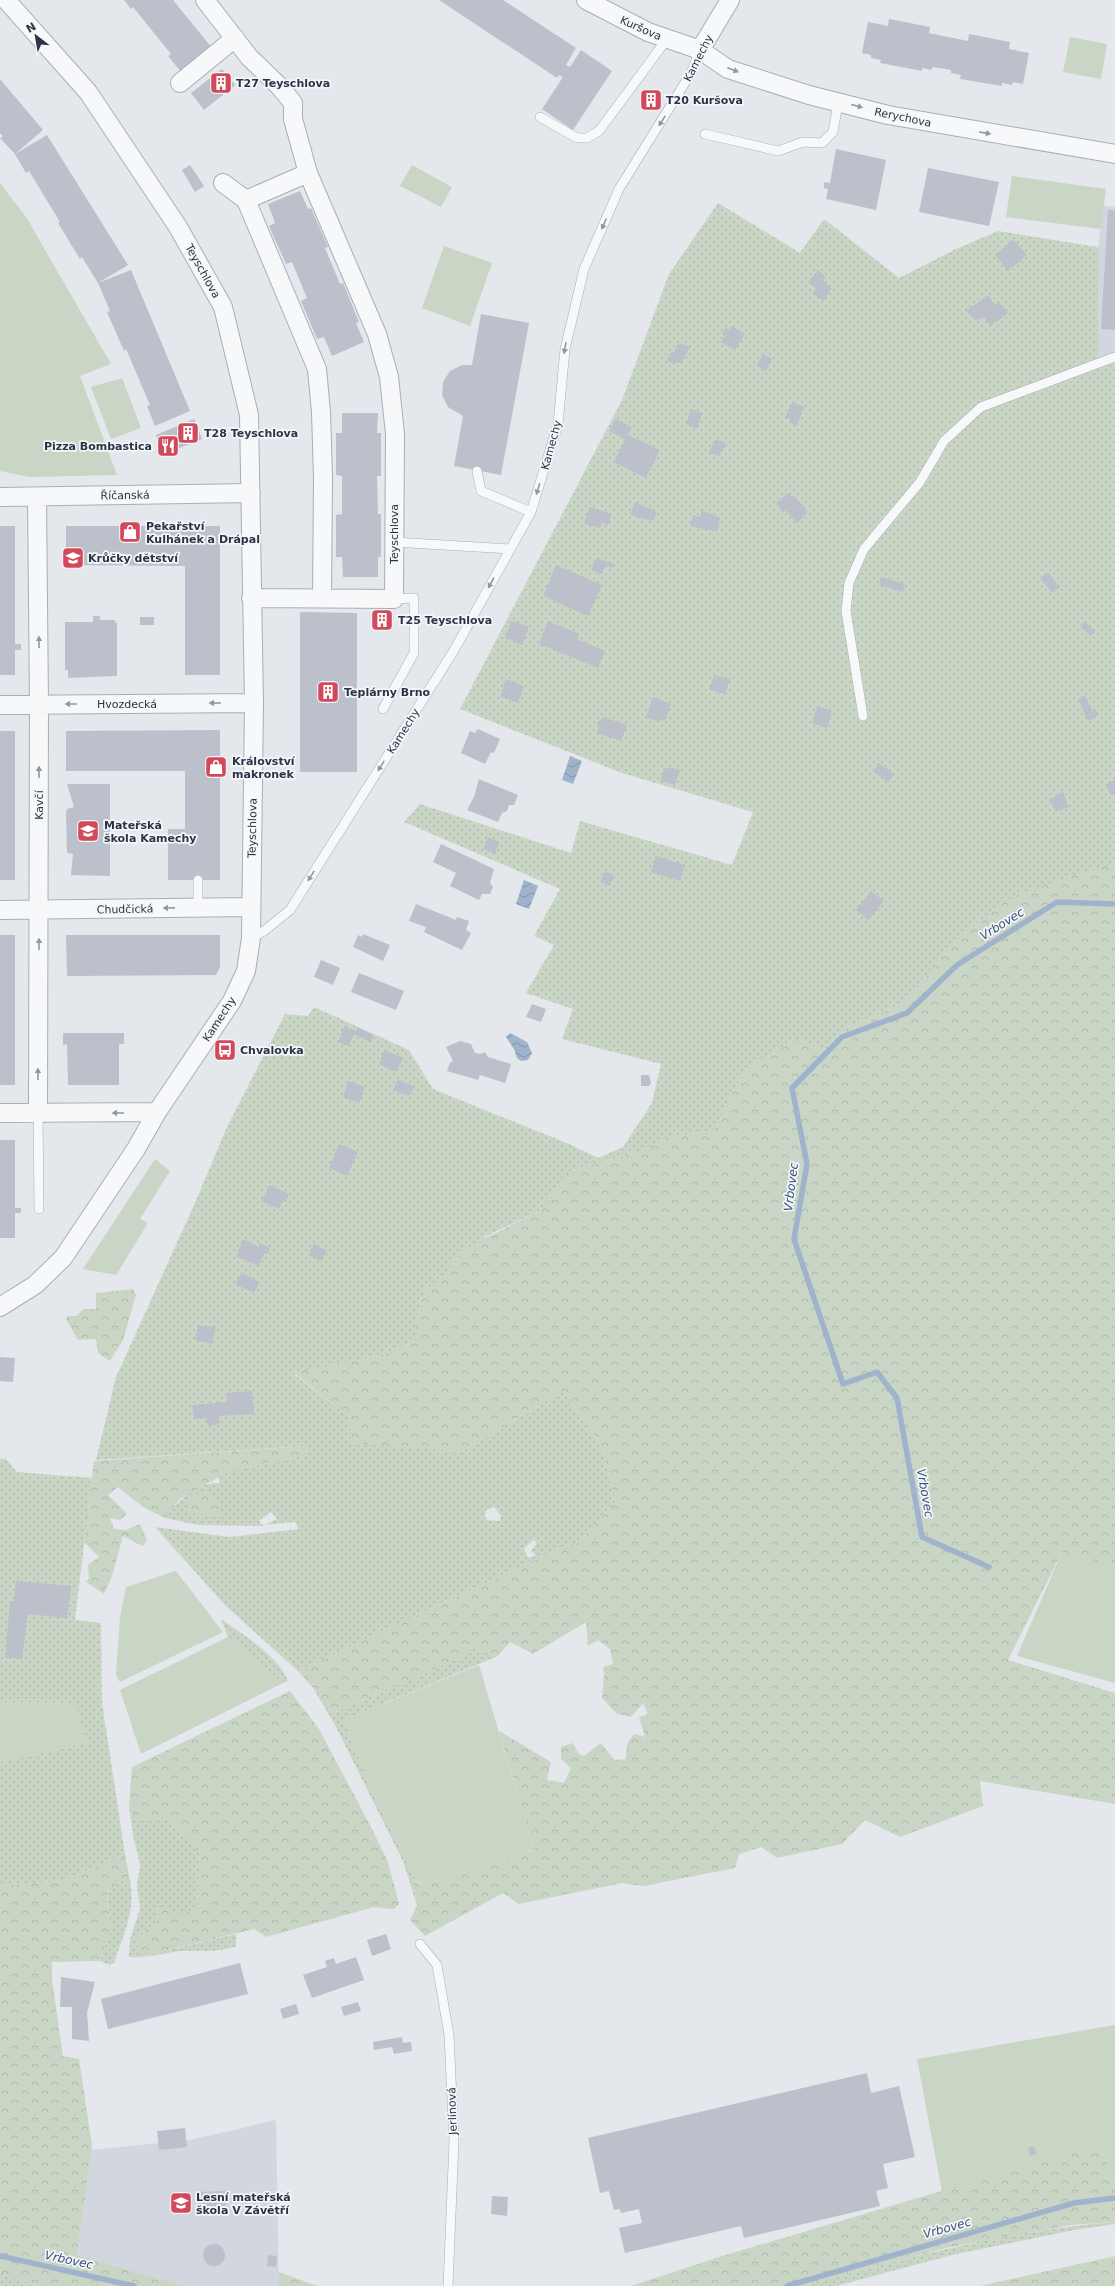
<svg xmlns="http://www.w3.org/2000/svg" width="1115" height="2286" viewBox="0 0 1115 2286" font-family="'DejaVu Sans',sans-serif">
  <style>
    .built { fill: #d2d6de }
    .grass { fill: url(#grass-dots); fill-rule: evenodd }
    .forest { fill: url(#forest-crowns) }
    .park { fill: #c9d6c5 }
    .water { fill: url(#water-waves) }
    .lines { fill: none; stroke-linecap: round; stroke-linejoin: round }
    .stream { stroke: #9fb4cc; stroke-width: 5.5 }
    .building { fill: #bbc0ca }
    .lane-casing { stroke: #a9aeb7; stroke-width: 10 }
    .street-casing { stroke: #a9aeb7; stroke-width: 20 }
    .lane { stroke: #f7f8fa; stroke-width: 9 }
    .street { stroke: #f7f8fa; stroke-width: 18 }
    .oneway { fill: #9196a0 }
    .labels { text-anchor: middle; stroke-width: 3.5; stroke-linejoin: round; paint-order: stroke }
    .street-label { font-size: 11px; fill: #2b3445; stroke: #f4f6f9 }
    .poi-label { font-size: 11px; font-weight: bold; fill: #2b3445; stroke: #f4f6f9; text-anchor: start }
    .water-label { font-size: 12px; font-style: italic; fill: #34527a; stroke: #f4f6f9 }
  </style>
  <defs>
    <pattern id="grass-dots" width="8" height="8" patternUnits="userSpaceOnUse"><rect width="8" height="8" fill="#c9d6c5"/><path d="M2 2h.1M6 6h.1" fill="none" stroke="#adb8ab" stroke-width="1.8" stroke-linecap="round"/></pattern>
    <pattern id="forest-crowns" width="20" height="18" patternUnits="userSpaceOnUse"><rect width="20" height="18" fill="#c9d6c5"/><path d="M2 6a3 3 0 1 1 6 0M12 15a3 3 0 1 1 6 0" fill="none" stroke="#adb8ab"/></pattern>
    <pattern id="water-waves" width="16" height="10" patternUnits="userSpaceOnUse"><rect width="16" height="10" fill="#9fb4cc"/><path d="M0 5q4-4 8 0t8 0" fill="none" stroke="#8293a7"/></pattern>
  </defs>
  <rect width="100%" height="100%" fill="#e4e7ec"/>
  <path class="built" d="M1104,206L1115,207V363L1098,368V247Z
    M276,2120L279,2286H185L77,2255L91,2150L190,2140Z"/>
  <path class="grass" d="M718,203L800,253L824,219L899,278L954,250L998,231L1098,247V367L1115,363V863L956,941L902,1004L849,1026L823,1050L796,1038L749,1067L734,1089L715,1130L669,1137L645,1150L567,1172L541,1210L480,1239L453,1260L449,1270L425,1291L415,1324V1341L384,1354L294,1374L349,1417L461,1452L563,1391L601,1446L616,1501L576,1544H569L298,1671L225,1605L155,1527L229,1537L299,1529L295,1522L265,1525L277,1519L271,1512L260,1520V1523L264,1526L198,1525L165,1518C178,1501 197,1482 220,1483L218,1477L230,1471L307,1455L306,1446L96,1460L116,1377L195,1203L226,1129L285,1014L308,1016L314,1007L409,1050L433,1089L569,1144L598,1158L623,1147L652,1103L661,1064L562,1039L573,1009L526,993L554,945L534,936L560,889L404,822L420,804L571,853L580,821L732,865L753,812L622,773L460,709L622,400L669,274ZM494,1507L501,1516L500,1521L487,1520L485,1516L486,1510ZM534,1540L537,1543L531,1551L536,1555L528,1558L524,1548Z
    M0,1459H6L17,1472L92,1478L75,1620L101,1623L102,1703L125,1854L62,1881L0,1886V1762L86,1743L75,1703L0,1702Z
    M221,1619C242,1634 280,1657 288,1681L283,1683L228,1637Z
    M470,1648L498,1656L344,1720L370,1789L416,1881H413L417,1905L403,1861L335,1725L313,1688L335,1712L460,1658Z
    M129,1805L139,1820L165,1818L200,1853L197,1909L157,1921L138,1937L139,1957L236,1934V1946C219,1953 200,1950 181,1951C164,1953 147,1958 129,1957L130,1939L140,1909L137,1886L140,1865L133,1835Z
    M129,1876C137,1910 124,1932 114,1963L110,1965L100,1961L111,1929L107,1892Z
    M1115,2222V2224L1074,2230L952,2255L836,2286H802C906,2258 1008,2230 1115,2222Z
    M0,2273L38,2286H0Z"/>
  <path class="forest" d="M1115,863V1576L1062,1552L1008,1660L1115,1693V1804L980,1781L983,1806L900,1837L865,1820L842,1844L777,1858L761,1847L739,1854L735,1868L644,1886L622,1883L519,1904L503,1893L425,1936L410,1920L417,1905L413,1881L428,1884L534,1850L499,1731L551,1762L547,1780L564,1783L571,1768L561,1759V1747L573,1743L579,1754L584,1756L601,1743L614,1760L626,1759L627,1744L634,1734L645,1737L639,1717L648,1714L643,1703L631,1717L617,1714L602,1698L604,1674L603,1667L613,1664L610,1649L598,1640L588,1646L586,1622L533,1654L510,1642L498,1656L470,1648L460,1658L335,1712L298,1671L569,1544H576L616,1501L601,1446L563,1391L461,1452L350,1443L349,1417L294,1373L384,1354L415,1341V1324L425,1291L449,1270L453,1260L480,1239L492,1235L541,1210L567,1172L645,1150L669,1137L715,1130L734,1089L749,1067L796,1038L823,1050L849,1026L902,1004L956,941L996,907L1017,895L1046,884Z
    M133,1289L136,1295L123,1340L110,1361L98,1353L96,1339L78,1340L66,1319L68,1316H77L83,1309H96V1293Z
    M306,1446L308,1455L230,1471L180,1499L165,1518L143,1507L118,1487L108,1495L127,1514L120,1520L110,1518L114,1529L126,1530L140,1524L147,1540L143,1546L123,1536L112,1576L104,1594L86,1582L89,1578L88,1565L99,1557L84,1542L94,1461Z
    M205,1492L220,1500L221,1516L187,1513L189,1499L194,1495Z
    M290,1691L319,1729L370,1825L388,1862L399,1904L394,1909L374,1907L266,1937L254,1929L139,1957L138,1937L157,1921L154,1909L165,1907L171,1915L197,1909L200,1853L165,1818L139,1820L129,1805L132,1767Z
    M125,1854L129,1876L107,1892L111,1929L100,1961L52,1962V1980L63,2056L79,2059L92,2146L77,2255L185,2286H38L0,2273V1886L62,1881Z
    M1100,2144L1115,2189V2222L1071,2225L946,2248L802,2286H631L722,2256Z
    M1115,2256V2286H980Z
    M279,2272L317,2286H279Z"/>
  <path class="park" d="M1070,37L1107,44L1101,79L1063,72Z
    M412,165L452,187L441,207L400,186Z
    M1012,176L1106,189L1101,229L1006,217Z
    M0,183L26,217L111,364L80,376L117,475L29,477L0,471Z
    M444,246L492,263L470,326L422,308Z
    M122,378L141,428L111,439L91,387Z
    M155,1159L170,1171L140,1219L148,1223L116,1275L83,1269Z
    M1062,1552L1115,1566V1683L1017,1656Z
    M176,1571L223,1632L120,1682L116,1675L120,1617L126,1587Z
    M228,1637L283,1683L141,1754L120,1690Z
    M479,1665L534,1850L428,1884L416,1881L370,1789L344,1720Z
    M0,1702L76,1703L87,1743L0,1762Z
    M1115,2025V2189L1100,2144L942,2192L917,2059Z"/>
  <path class="water" d="M570,756L582,761L573,784L562,780Z
    M524,880L538,886L529,909L516,904Z
    M510,1033L527,1042L532,1053L528,1060L521,1061L517,1058L514,1049L506,1037Z"/>
  <g class="lines">
    <path class="stream" d="M989,1567L922,1537L897,1398L877,1372L843,1384L794,1239L807,1164L792,1088L842,1037L907,1013L957,965L1057,902L1115,904
      M0,2256L134,2286
      M787,2286L1074,2203L1115,2198"/>
  </g>
  <path class="building" d="M124,0H173L212,48L182,73L168,56L171,54L133,7L131,9Z
    M439,0H503L576,48L566,65L570,67L581,50L612,71L573,130L542,109L563,77L559,75L557,78Z
    M889,19L930,27L929,33L948,37L968,41L969,34L1010,42L1009,49L1029,53L1023,84L1013,82L1012,85L1002,83V86L960,79L961,75L951,73V70L933,67L931,70L922,68V71L880,63L881,60L871,58V55L862,53L868,22L888,26Z
    M222,69L235,85L204,110L191,93Z
    M0,79L43,130L15,154L47,135L128,265L98,283L82,257L80,259L58,223L60,222L29,171L26,173L15,154L0,138L3,136L0,133Z
    M650,90L661,97L653,109L642,102Z
    M836,149L886,160L876,210L826,199L828,189L824,188V182L830,183Z
    M190,165L204,186L195,192L182,170Z
    M928,168L999,182L989,226L919,212Z
    M300,191L308,209L311,208L328,247L325,248L340,284L343,283L359,322L356,323L364,342L332,356L324,337L317,339L301,301L307,298L292,262L286,264L269,226L275,223L268,204Z
    M1108,210H1115V330L1101,329Z
    M1013,239L1027,255L1008,271L995,255Z
    M131,270L190,411L155,426L147,406L150,405L126,349L124,351L107,312L110,311L98,283Z
    M818,270L826,277L823,281L832,288L823,301L813,293L816,289L808,282Z
    M988,295L995,305L999,302L1008,313L991,326L983,316L976,321L966,311Z
    M481,314L529,323L501,475L454,466L463,416L448,407L442,395L443,382L450,371L462,365H472Z
    M732,326L745,334L735,350L721,342L725,336L722,334L726,328L729,330Z
    M679,343L690,347L681,364L676,362L675,365L667,360L671,352L673,353Z
    M763,354L772,359L766,371L757,365Z
    M792,402L805,407L796,426L789,422L790,419L785,417Z
    M691,409L702,413L697,429L686,424Z
    M342,413H378L377,433H381V476H377L378,514H381V557H378V577H343L342,557H336V515L342,514V476L336,475V433H342Z
    M194,419L202,439L164,454L156,435Z
    M616,419L632,427L628,435L660,450L646,478L614,462L625,439L609,431Z
    M716,439L726,444L719,456L709,452Z
    M788,493L791,497L794,496L807,510V513L797,523L785,510L783,513L776,503Z
    M635,502L657,512L653,521L630,515Z
    M590,507L612,514L608,525L602,523L600,528L584,523Z
    M702,510L720,518L717,532L690,526L693,515L700,517Z
    M0,526H15V644H21V650H15V675H0Z
    M66,526H220V675H185V566L66,565Z
    M596,558L614,564L612,568L606,565L602,574L591,570Z
    M556,565L602,585L588,616L543,596Z
    M1048,572L1060,587L1052,593L1040,578Z
    M881,577L905,584L903,592L879,585Z
    M300,612L357,613V772H300Z
    M373,613H390V627H373Z
    M93,616H100V620H115V623L117,622V676L68,678V670H65V622H93Z
    M140,617H154V625H140Z
    M512,621L529,627L522,645L505,638Z
    M548,621L579,634L577,639L605,651L598,668L539,644Z
    M1085,621L1095,632L1090,636L1080,626Z
    M714,675L730,679L725,694L709,690Z
    M506,679L524,686L518,703L500,696Z
    M1085,695L1093,712L1096,710L1099,715L1088,721L1078,699Z
    M653,697L671,704L665,721L660,719L659,722L646,717Z
    M817,706L832,711L827,728L812,723Z
    M603,717L627,725L621,741L597,733L599,727L597,726L598,721H601Z
    M478,729L500,739L494,753L491,752L485,764L461,753L470,731L475,733Z
    M220,730V880H168V829H185V771H66V731Z
    M0,731H15V880H0Z
    M879,763L894,774L888,782L873,772Z
    M670,767L680,770L675,785L660,781L664,768L668,769Z
    M479,779L518,795L514,805H509L507,811L502,813L498,822L467,810L474,797Z
    M1115,780V793L1111,795L1105,785Z
    M67,784H110V876L71,875L73,854L67,853L66,813L67,809L74,807Z
    M1063,792L1069,807L1056,812L1049,799Z
    M488,837L499,842L495,854L483,849Z
    M441,844L494,869L490,883L493,887L490,894H482L479,900L450,886L456,873L433,862Z
    M656,856L685,865L680,881L651,872Z
    M605,871L614,876L610,886L600,882Z
    M871,891L884,901L868,920L856,910Z
    M416,904L456,920L457,917L469,921L466,930L471,933L462,950L424,932L426,927L409,921Z
    M363,934L390,945L383,961L353,947L358,935L362,937Z
    M0,935H15V1085H0Z
    M66,935H220V967L216,975L67,976Z
    M321,960L340,968L333,985L314,977Z
    M359,973L404,991L396,1010L351,992Z
    M532,1004L546,1009L541,1022L526,1017Z
    M345,1026L356,1031L357,1027L373,1035L371,1043L354,1034L348,1046L338,1042Z
    M63,1033H124V1044H119V1085H68L67,1044L63,1045Z
    M460,1041L471,1044L475,1053L480,1054L485,1052L488,1057L511,1064L505,1083L480,1075L478,1080L447,1071L450,1063L453,1061L446,1047Z
    M384,1050L403,1058L396,1072L379,1064Z
    M641,1075H649L651,1083L649,1086H641Z
    M398,1079L415,1087L409,1096L393,1090Z
    M348,1081L365,1087L359,1103L343,1097Z
    M0,1140H15V1208H21V1213H15V1238H0Z
    M339,1144L358,1152L347,1176L329,1168Z
    M269,1185L289,1194L286,1202L283,1200L279,1209L262,1201Z
    M243,1239L259,1247L260,1243L270,1248L267,1254L265,1253L258,1266L236,1256Z
    M314,1244L327,1251L321,1261L308,1255Z
    M242,1273L260,1282L254,1293L235,1284Z
    M198,1325L216,1327L212,1344L195,1340Z
    M0,1357L15,1358L13,1382L0,1381Z
    M252,1391L254,1414L219,1416L220,1424L208,1426L206,1418L194,1419L192,1405L227,1402L226,1393Z
    M16,1581L71,1586L67,1618L28,1614L22,1659L5,1658L10,1601H14Z
    M386,1934L391,1949L372,1956L367,1940Z
    M356,1957L364,1980L312,1998L303,1975L327,1967L325,1961L334,1958L336,1964Z
    M240,1963L248,1994L108,2029L101,1999Z
    M61,1977L95,1982L87,2013L89,2041L72,2039V2007H60Z
    M358,2002L361,2011L344,2016L341,2007Z
    M296,2004L299,2014L283,2019L280,2009Z
    M402,2037L403,2043L411,2042L412,2051L394,2054L392,2047L374,2050L373,2042Z
    M867,2073L871,2093L899,2086L915,2157L883,2164L888,2188L876,2191L880,2206L744,2238L741,2226L625,2253L619,2228L642,2223L639,2209L621,2213L620,2209L614,2210L609,2191L600,2193L588,2138Z
    M185,2128L187,2147L159,2150L157,2131Z
    M1034,2146L1036,2154L1030,2156L1028,2148Z
    M225,2191L226,2213L199,2214L198,2192Z
    M492,2196L508,2197L507,2216L491,2214Z
    M203 2255a11 11 0 1 1 22 0a11 11 0 1 1-22 0Z
    M268,2255L277,2256L276,2267L267,2266Z"/>
  <g class="lines">
    <g class="lane-casing">
      <path id="lane" d="M540,117L577,138H587L599,131L667,39
        M705,134L778,151L803,142L822,143L833,132L838,103
        M477,471L481,491L531,512
        M394,542L510,549
        M383,709L414,653V598L394,599
        M863,716L846,611L849,583L864,549L920,482L944,441L981,407L1115,357
        M198,908V880
        M251,938L264,931L290,910L453,652L531,512L558,424L565,349L584,269L619,189L691,73L700,50
        M38,1113L39,1209
        M420,1944L437,1965L449,2035L454,2141L448,2286"/>
    </g>
    <g class="street-casing">
      <path id="street" d="M205,0L249,57L280,87L293,103V119L308,173L377,334L389,377L395,434L394,599L251,598
        M586,0L648,32L700,50L728,69L809,95L888,115L1115,154
        M700,50L730,0
        M180,83L235,38
        M308,173L246,200L317,369L321,412L323,478L322,598
        M223,183L246,200
        M0,497L251,493
        M37,497L39,705L38,1113
        M0,705L254,703
        M0,910L250,907
        M0,1113L157,1112
        M0,1307L35,1285L63,1258L136,1149L157,1112L232,1001L246,971L251,938L254,703L249,415L223,307L178,227L88,92L6,0"/>
    </g>
    <use href="#lane" class="lane"/>
    <use href="#street" class="street"/>
  </g>
  <defs><path id="oneway-solid" d="M-6-.8H1V-3.2L6.5 0L1 3.2V.8H-6Z"/></defs>
  <g class="oneway">
    <use href="#oneway-solid" transform="translate(733 70) rotate(21)"/>
    <use href="#oneway-solid" transform="translate(857 106) rotate(15)"/>
    <use href="#oneway-solid" transform="translate(662 121) rotate(122)"/>
    <use href="#oneway-solid" transform="translate(985 133) rotate(9)"/>
    <use href="#oneway-solid" transform="translate(604 224) rotate(113)"/>
    <use href="#oneway-solid" transform="translate(565 348) rotate(100)"/>
    <use href="#oneway-solid" transform="translate(538 489) rotate(107)"/>
    <use href="#oneway-solid" transform="translate(491 583) rotate(119)"/>
    <use href="#oneway-solid" transform="translate(39 642) rotate(-91)"/>
    <use href="#oneway-solid" transform="translate(215 703) rotate(180)"/>
    <use href="#oneway-solid" transform="translate(71 704) rotate(180)"/>
    <use href="#oneway-solid" transform="translate(381 766) rotate(122)"/>
    <use href="#oneway-solid" transform="translate(39 772) rotate(-90)"/>
    <use href="#oneway-solid" transform="translate(311 876) rotate(122)"/>
    <use href="#oneway-solid" transform="translate(169 908) rotate(179)"/>
    <use href="#oneway-solid" transform="translate(39 944) rotate(-90)"/>
    <use href="#oneway-solid" transform="translate(38 1074) rotate(-90)"/>
    <use href="#oneway-solid" transform="translate(118 1113) rotate(180)"/>
  </g>
  <defs>
    <g id="building-square" transform="scale(1.15)"><rect x="-9" y="-9" width="18" height="18" rx="4" fill="#d1495b" stroke="#f4f6f9"/><path d="M-4-6H4V6H1V3H-1V6H-4ZM-2.5-4.3h1.7v1.8h-1.7ZM.8-4.3h1.7v1.8H.8ZM-2.5-1h1.7V.8h-1.7ZM.8-1h1.7V.8H.8Z" fill="#fff"/></g>
    <g id="restaurant-square" transform="scale(1.15)"><rect x="-9" y="-9" width="18" height="18" rx="4" fill="#d1495b" stroke="#f4f6f9"/><path d="M-5-6h1v4h1v-4h1v4h1v-4h1v5L-1.5 .5V6h-2V.5L-5-1ZM5-6V6H3V1.5H1.5Q1.5-4 5-6Z" fill="#fff"/></g>
    <g id="shop-square" transform="scale(1.15)"><rect x="-9" y="-9" width="18" height="18" rx="4" fill="#d1495b" stroke="#f4f6f9"/><path d="M-5-2.5h2.3a2.7 3.5 0 0 1 5.4 0H5L5.5 6h-11ZM-1.5-2.5h3a1.5 2.3 0 0 0-3 0Z" fill="#fff"/></g>
    <g id="school-square" transform="scale(1.15)"><rect x="-9" y="-9" width="18" height="18" rx="4" fill="#d1495b" stroke="#f4f6f9"/><path d="M0-5L7-2L0 1L-7-2ZM-4 1L0 2.5L4 1V4Q0 6-4 4Z" fill="#fff"/></g>
    <g id="bus-square" transform="scale(1.15)"><rect x="-9" y="-9" width="18" height="18" rx="4" fill="#d1495b" stroke="#f4f6f9"/><path d="M-5-6H5V4H4V6H2V4H-2V6H-4V4H-5ZM-3.5-4V0h7V-4ZM-3.5 1.2v1.5H-2V1.2ZM2 1.2v1.5H3.5V1.2Z" fill="#fff"/></g>
  </defs>
  <g fill-rule="evenodd">
    <use href="#building-square" x="221" y="83"/>
    <use href="#building-square" x="651" y="100"/>
    <use href="#building-square" x="188" y="433"/>
    <use href="#restaurant-square" x="168" y="446"/>
    <use href="#shop-square" x="130" y="532"/>
    <use href="#school-square" x="73" y="558"/>
    <use href="#building-square" x="382" y="620"/>
    <use href="#building-square" x="328" y="692"/>
    <use href="#shop-square" x="216" y="767"/>
    <use href="#school-square" x="88" y="831"/>
    <use href="#bus-square" x="225" y="1050"/>
    <use href="#school-square" x="181" y="2203"/>
  </g>
  <g class="labels">
    <g class="street-label">
      <text transform="translate(641 28) rotate(24)" y="4">Kuršova</text>
      <text transform="translate(698 58) rotate(-63)" y="4">Kamechy</text>
      <text transform="translate(903 117) rotate(12)" y="4">Rerychova</text>
      <text transform="translate(203 271) rotate(61)" y="4">Teyschlova</text>
      <text transform="translate(551 445) rotate(-75)" y="4">Kamechy</text>
      <text transform="translate(125 495) rotate(-1)" y="4">Říčanská</text>
      <text transform="translate(394 534) rotate(-90)" y="4">Teyschlova</text>
      <text x="127" y="708">Hvozdecká</text>
      <text transform="translate(403 731) rotate(-58)" y="4">Kamechy</text>
      <text transform="translate(39 805) rotate(-90)" y="4">Kavčí</text>
      <text transform="translate(252 828) rotate(-89)" y="4">Teyschlova</text>
      <text transform="translate(125 909) rotate(-1)" y="4">Chudčická</text>
      <text transform="translate(219 1019) rotate(-57)" y="4">Kamechy</text>
      <text transform="translate(452 2111) rotate(-92)" y="4">Jerlínová</text>
    </g>
    <g class="poi-label">
      <text x="236" y="87">T27 Teyschlova</text>
      <text x="666" y="104">T20 Kuršova</text>
      <text x="204" y="437">T28 Teyschlova</text>
      <text x="152" y="450" text-anchor="end">Pizza Bombastica</text>
      <text x="146" y="530">Pekařství<tspan x="146" dy="13">Kulhánek a Drápal</tspan></text>
      <text x="88" y="562">Krůčky dětství</text>
      <text x="398" y="624">T25 Teyschlova</text>
      <text x="344" y="696">Teplárny Brno</text>
      <text x="232" y="765">Království<tspan x="232" dy="13">makronek</tspan></text>
      <text x="104" y="829">Mateřská<tspan x="104" dy="13">škola Kamechy</tspan></text>
      <text x="240" y="1054">Chvalovka</text>
      <text x="196" y="2201">Lesní mateřská<tspan x="196" dy="13">škola V Závětří</tspan></text>
    </g>
    <g class="water-label">
      <text transform="translate(1002 924) rotate(-32)" y="4">Vrbovec</text>
      <text transform="translate(791 1187) rotate(-83)" y="4">Vrbovec</text>
      <text transform="translate(925 1493) rotate(80)" y="4">Vrbovec</text>
      <text transform="translate(947 2228) rotate(-16)" y="4">Vrbovec</text>
      <text transform="translate(69 2260) rotate(12)" y="4">Vrbovec</text>
    </g>
  </g>
  <g transform="translate(36 36) rotate(329)" stroke="#f4f6f9" stroke-width="3" paint-order="stroke">
  <path d="M0-3L7 15L0 10L-7 15Z" fill="#2b3445"/>
  <text y="-6" font-size="11" font-weight="bold" text-anchor="middle" fill="#2b3445">N</text>
  </g>
</svg>
